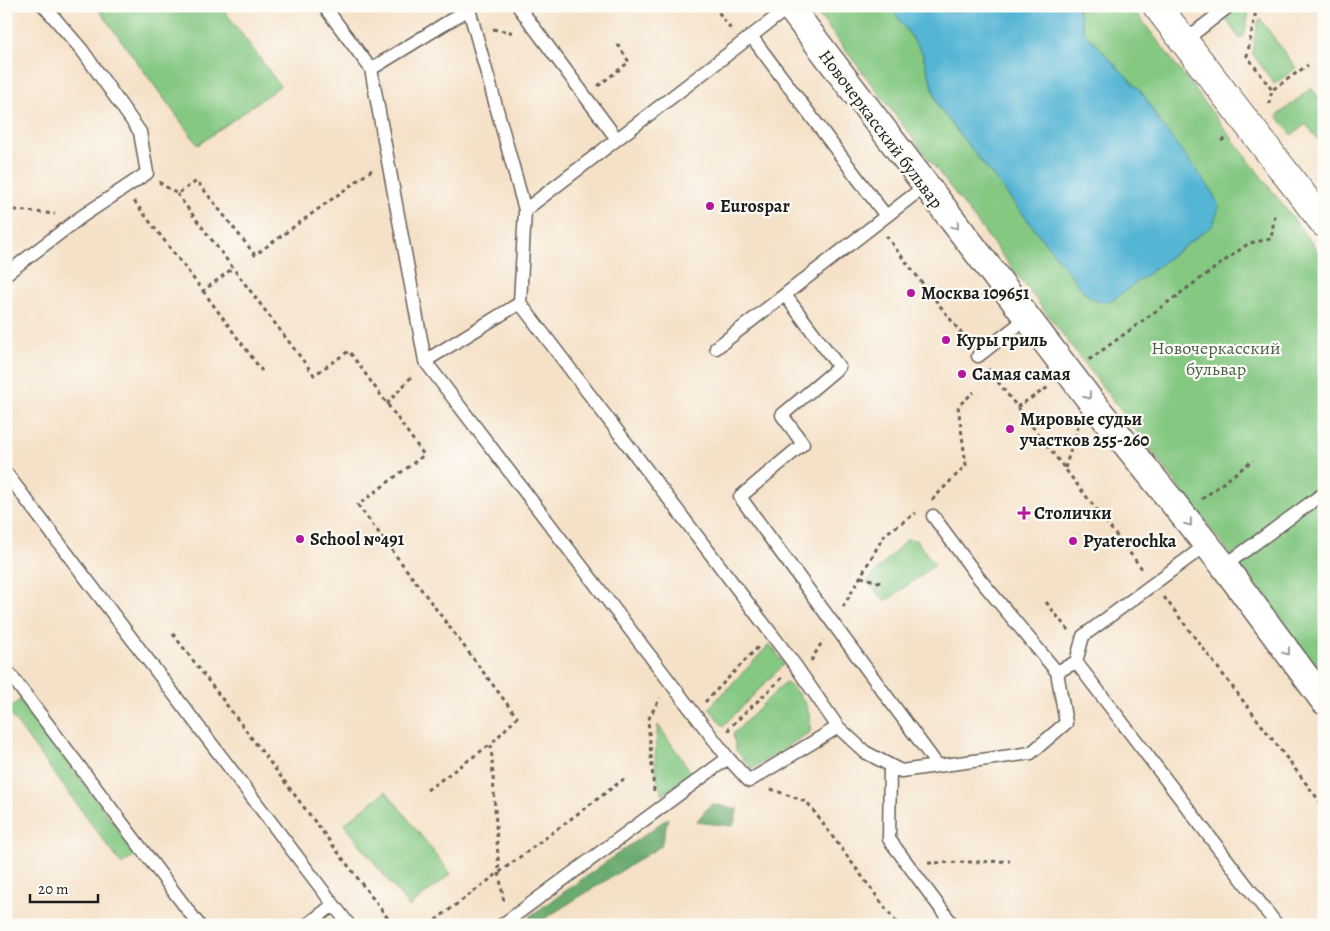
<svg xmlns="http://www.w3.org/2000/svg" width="1330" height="931" viewBox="0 0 1330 931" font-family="Alegreya,serif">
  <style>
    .green { fill: #84c882; stroke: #50724f }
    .forest { fill: #6bac70; stroke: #446446 }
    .water { fill: #55b5d4; stroke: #386878 }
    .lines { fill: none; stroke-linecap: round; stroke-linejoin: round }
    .lane-casing { stroke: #686158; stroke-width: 15 }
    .street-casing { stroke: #686158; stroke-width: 29 }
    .secondary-casing { stroke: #686158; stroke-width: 30 }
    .path { stroke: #686158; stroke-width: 3; stroke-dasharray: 4 4; stroke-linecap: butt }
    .lane { stroke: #fff; stroke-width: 12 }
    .street { stroke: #fff; stroke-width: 26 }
    .secondary { stroke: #fff; stroke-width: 28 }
    .oneway { stroke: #999 }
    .poi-dot { fill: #b5179e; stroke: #fdfcf7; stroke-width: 2 }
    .labels { text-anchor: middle; stroke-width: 4.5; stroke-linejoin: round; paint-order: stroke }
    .street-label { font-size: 18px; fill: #1c1c1c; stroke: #fdfcf7 }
    .poi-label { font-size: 18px; font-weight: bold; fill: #1c1c1c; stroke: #fdfcf7; text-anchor: start }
    .park-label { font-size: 18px; fill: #466145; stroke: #fdfcf7 }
  </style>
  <rect width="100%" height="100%" fill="#fdfcf7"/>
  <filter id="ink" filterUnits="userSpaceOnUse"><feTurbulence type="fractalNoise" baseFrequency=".02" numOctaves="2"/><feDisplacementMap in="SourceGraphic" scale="10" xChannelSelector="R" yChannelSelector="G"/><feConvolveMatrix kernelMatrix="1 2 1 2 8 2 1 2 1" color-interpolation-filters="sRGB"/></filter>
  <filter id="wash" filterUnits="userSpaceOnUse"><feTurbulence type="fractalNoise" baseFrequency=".0096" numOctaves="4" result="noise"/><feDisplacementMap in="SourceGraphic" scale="20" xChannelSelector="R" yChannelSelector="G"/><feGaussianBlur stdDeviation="1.12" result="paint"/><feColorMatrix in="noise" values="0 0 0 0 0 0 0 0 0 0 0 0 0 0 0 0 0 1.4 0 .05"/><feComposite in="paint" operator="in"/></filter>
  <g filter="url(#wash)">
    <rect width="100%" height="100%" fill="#f5e1c8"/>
    <path class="green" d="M96,6H221L280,86L198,145Z
      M812,6H863L892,9L922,52L939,108L1086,294L1097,301L1159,121L1143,94L1084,32L1077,6H1131L1324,259V677Z
      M1236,6L1250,7L1244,36L1240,39L1227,21L1226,16Z
      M1261,20L1296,68L1274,84L1252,53L1258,21Z
      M1311,88L1324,104V147L1306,124L1292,135L1277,116Z
      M907,539L916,540L935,565L886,601L866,582Z
      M770,644L784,664L723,726L709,708Z
      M785,682C803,695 812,710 810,732L752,769L736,750L733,734Z
      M21,699L136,854L122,865L7,710Z
      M658,725L691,772L663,795C652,775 655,747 658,725Z
      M386,791L451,874L409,907L344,824Z"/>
    <path class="forest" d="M930,6H979C961,13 948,12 930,6Z
      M711,804L738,809L733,826L696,822Z
      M668,818L661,846L536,924L529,917Z"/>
    <path class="water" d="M863,6H930L947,12L961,11L979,6H1077L1084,32L1143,94L1159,121L1212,191L1219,207L1213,225L1110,302L1097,301L1086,294L939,108L922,52L892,9Z"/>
  </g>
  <g filter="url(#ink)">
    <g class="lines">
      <g class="lane-casing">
        <path id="lane" d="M324,6L371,69L425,361L728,758L749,781L838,727
          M518,6L617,139
          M789,7L525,210L520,303L795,665L838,727L865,752L901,771L1031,753L1066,723L1057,672L1076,662L1083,636L1206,545
          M751,36L886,216
          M1184,41L1229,6
          M371,69L469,9L525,210
          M6,274L81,217L147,173L140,132L82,50L44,6
          M785,295L839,367L782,415L803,444L740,497L938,766
          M716,348L925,186
          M978,356L1027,318
          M425,361L520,303
          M6,473L349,925
          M933,516L978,577L1057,672
          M1224,566L1324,493
          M1076,662L1277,925
          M6,669L199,925
          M890,766L889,839L953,925
          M307,925L333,905
          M502,925L728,758"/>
      </g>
      <g class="street-casing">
        <path id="street" d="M789,6L1087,396L1224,566L1324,701"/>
      </g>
      <g class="secondary-casing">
        <path id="secondary" d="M1157,6L1324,223"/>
      </g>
      <path class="path" d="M714,6L732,31
        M1257,6L1247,56L1272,90
        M493,29L516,33
        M598,86L629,62L617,43
        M1269,104L1272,90L1308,65
        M1221,141L1227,137
        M159,182L177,194L197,181L255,255L372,170
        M177,194L314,375L349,351L424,455L358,505L517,717L491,744L499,873L504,902
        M134,201L203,291L233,268
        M6,209L55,214
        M886,236L968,342
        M203,291L262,371
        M1175,296L1180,302
        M1089,360L1249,243L1271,239L1275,213
        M988,369L1143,570
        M986,381L993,374
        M387,404L413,375
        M1017,407L1050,386
        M1065,468L1079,423
        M1202,499L1253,460
        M932,500L966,465L958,406L974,392
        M861,577L882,583
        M1164,597L1324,807
        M1046,602L1068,630
        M843,607L885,534L916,513
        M173,634L393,925
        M811,661L823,640
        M705,702L760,645
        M729,731V728L782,678
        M771,789L807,802L898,925
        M427,790L491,744
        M654,791L648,720L660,698
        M928,863L1010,861
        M429,925L624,779"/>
      <use href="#lane" class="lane"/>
      <use href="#street" class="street"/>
      <use href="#secondary" class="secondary"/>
    </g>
    <defs><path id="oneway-chevron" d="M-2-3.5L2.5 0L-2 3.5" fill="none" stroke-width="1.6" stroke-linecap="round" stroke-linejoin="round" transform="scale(1.25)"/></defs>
    <g class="oneway">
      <use href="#oneway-chevron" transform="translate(956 226) rotate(52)"/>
      <use href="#oneway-chevron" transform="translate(1088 396) rotate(52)"/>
      <use href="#oneway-chevron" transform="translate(1189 523) rotate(51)"/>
      <use href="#oneway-chevron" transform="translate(1287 652) rotate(53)"/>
    </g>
  </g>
  <g class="poi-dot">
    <circle cx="710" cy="206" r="5"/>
    <circle cx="911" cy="293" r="5"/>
    <circle cx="946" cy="340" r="5"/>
    <circle cx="962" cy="374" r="5"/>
    <circle cx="1010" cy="429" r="5"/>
    <path d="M1021.5 505.5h5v5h5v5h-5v5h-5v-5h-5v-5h5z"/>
    <circle cx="300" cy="539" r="5"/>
    <circle cx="1073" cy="541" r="5"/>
  </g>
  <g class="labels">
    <g class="street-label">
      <text transform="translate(881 129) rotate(53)" y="6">Новочеркасский бульвар</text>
    </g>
    <g class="poi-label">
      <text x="720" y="212">Eurospar</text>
      <text x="921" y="299">Москва 109651</text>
      <text x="956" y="346">Куры гриль</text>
      <text x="972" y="380">Самая самая</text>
      <text x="1020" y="425">Мировые судьи<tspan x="1020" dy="21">участков 255-260</tspan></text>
      <text x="1034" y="519">Столички</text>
      <text x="310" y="545">School №491</text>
      <text x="1083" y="547">Pyaterochka</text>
    </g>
    <g class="park-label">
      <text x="1216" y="354">Новочеркасский<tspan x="1216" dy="21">бульвар</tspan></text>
    </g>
  </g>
  <rect width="1330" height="931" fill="none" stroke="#fdfcf7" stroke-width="25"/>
  <path d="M30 894v8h68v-8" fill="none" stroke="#1c1c1c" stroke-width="2.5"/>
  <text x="38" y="894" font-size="15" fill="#1c1c1c" stroke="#fdfcf7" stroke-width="4" paint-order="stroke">20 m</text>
</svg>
